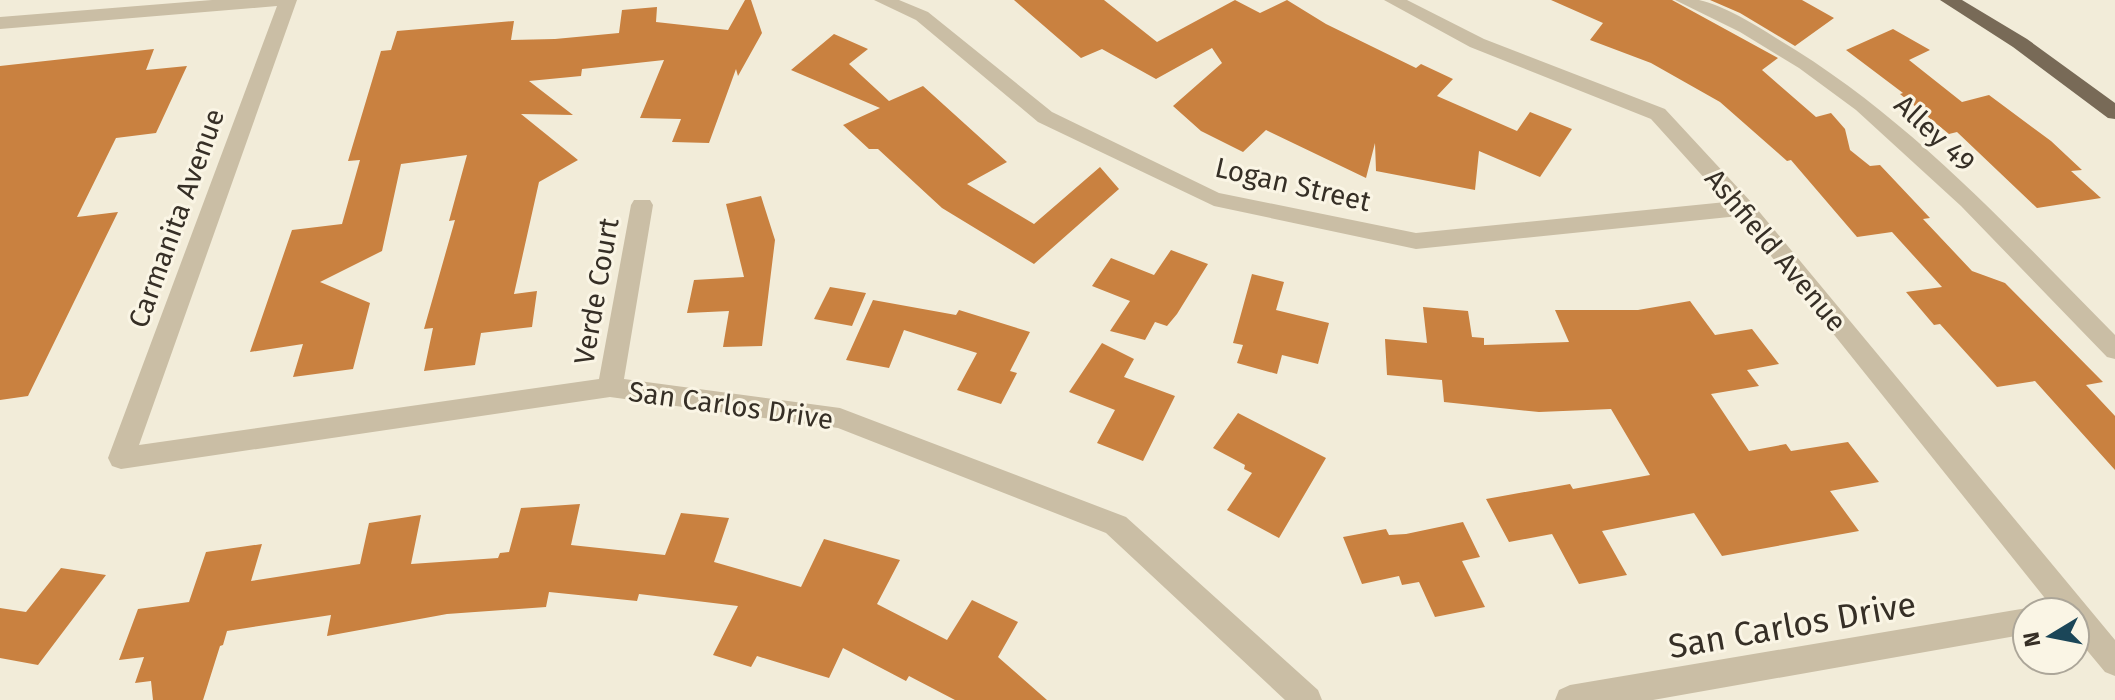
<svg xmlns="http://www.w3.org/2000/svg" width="2115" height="700" viewBox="0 0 2115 700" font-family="'Fira Sans',sans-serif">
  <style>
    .building { fill: #c98140 }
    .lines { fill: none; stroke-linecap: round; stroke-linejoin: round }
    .minor { fill: #cabea5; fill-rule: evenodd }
    .major { fill: #786a57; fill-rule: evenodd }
    .labels { text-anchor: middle; stroke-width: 6; stroke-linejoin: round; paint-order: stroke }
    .street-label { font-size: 28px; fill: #362f26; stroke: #faf5e5 }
    .near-street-label { font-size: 34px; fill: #362f26; stroke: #faf5e5 }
  </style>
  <rect width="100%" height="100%" fill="#f2ecd9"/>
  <path class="building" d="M745,0H751L762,33L738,76L736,69L709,143L672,142L681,119L640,118L664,60L582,69L581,76L529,81L573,115L521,114L578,160L539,182L514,294L537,291L532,327L481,333L475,365L424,371L433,328L424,329L455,220L449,221L467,155L401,164L382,251L320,282L370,303L353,369L293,377L303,344L250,352L292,230L342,224L360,160L348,161L381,51L391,50L397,31L514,21L511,40L555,39L619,33L622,10L657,7L656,22L728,30Z
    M1014,0H1104L1157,42L1235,0L1260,13L1287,0L1326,24L1416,68L1421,64L1453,79L1437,96L1517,131L1530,112L1572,129L1540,177L1479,151L1475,190L1376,171L1375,143L1366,178L1266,130L1243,152L1201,131L1173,106L1222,63L1212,48L1156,79L1102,49L1081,58Z
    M1551,0H1672L1778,58L1762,70L1816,117L1831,113L1845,129L1850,150L1870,166L1880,165L1930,218L1923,219L1972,271L2005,283L2103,382L2086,385L2115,416V470L2035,381L1997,387L1940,324L1934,325L1906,292L1942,287L1892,232L1857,237L1791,160L1787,161L1720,102L1651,63L1590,40L1603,23Z
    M1710,0H1802L1834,18L1795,46L1740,13Z
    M1893,29L1930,50L1909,60L1962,102L1989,95L2051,141L2082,170L2071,171L2101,198L2037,208L1957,132L1949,134L1900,94L1903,93L1846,50Z
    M834,34L868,49L849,64L889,101L923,86L1007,162L967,184L1034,224L1100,167L1119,189L1034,264L942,208L878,149H869L843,125L880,108L791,70Z
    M154,49L146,70L187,66L156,133L116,138L77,217L118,212L28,396L0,400V66Z
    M761,196L775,240L762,346L723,347L729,311L687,313L694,280L744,277L726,204Z
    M1171,250L1208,264L1177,314L1167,326L1155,322L1145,340L1110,331L1130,301L1092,286L1111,258L1154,275Z
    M1252,274L1284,282L1276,310L1329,323L1318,364L1282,355L1277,374L1237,363L1243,345L1233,343Z
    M830,287L866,293L852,326L814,319Z
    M873,300L956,315L959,310L1030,332L1010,371L1017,373L1001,404L957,390L977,353L904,330L889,368L846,360Z
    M1690,301L1715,335L1752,329L1779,364L1747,370L1759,386L1711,394L1749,451L1786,444L1791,451L1848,442L1879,482L1830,491L1859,531L1722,556L1694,513L1602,531L1627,575L1579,584L1552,534L1509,542L1486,499L1570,484L1573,489L1650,475L1611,409L1539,412L1444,402L1442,380L1387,375L1385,339L1427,343L1423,307L1468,311L1472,337L1484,338V345L1569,342L1555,310H1638Z
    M1102,343L1134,359L1124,377L1175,396L1143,461L1097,443L1115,410L1069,392Z
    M1238,413L1326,458L1279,538L1227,510L1252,473L1244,469L1245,465L1213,448Z
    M580,504L571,545L665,555L681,513L729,518L714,562L801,587L824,539L900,560L877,604L947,640L972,600L1018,622L998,657L1047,700H955L909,676L906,681L843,648L829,678L757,656L751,667L713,655L738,606L639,594L637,601L549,592L546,607L447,614L327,636L331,615L227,631L223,645L220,646L203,700H153L151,681L135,683L144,657L119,660L138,609L189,602L206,552L262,544L251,581L360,564L369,523L421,515L411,564L498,558L500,553L509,552L521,508Z
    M1463,522L1480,557L1462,561L1485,607L1435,617L1419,582L1402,585L1399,576L1362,584L1343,537L1386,529L1389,535L1406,534Z
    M61,568L106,575L38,665L0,658V608L26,612Z"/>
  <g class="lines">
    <path class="minor" d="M212,0H297L139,445L599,379L631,205L634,200H650L653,205L624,379L840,408L1126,517L1318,690L1322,700H1285L1106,533L838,428L610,397L121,469L112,466L108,458L277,6L0,29V17Z
      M874,0H899L928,12L1052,112L1219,193L1416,233L1726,202L1651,119L1470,47L1384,0H1407L1484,39L1665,109L1752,203L2115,640V676L2105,672L2075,636V612H2056L1739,216L1416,249L1214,206L1038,122L916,20Z
      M1675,0C1683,0 1692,0 1699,0C1725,6 1754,24 1776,38C1907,115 2009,228 2115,335V359L2107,357L1961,206L1856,110L1799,68L1740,32Z
      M2027,608L2037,612H2027V634L1653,700H1555L1559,690L1570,685Z"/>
    <path class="major" d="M1940,0H1962L2027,39L2115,103V119L2108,118L2013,47Z"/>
  </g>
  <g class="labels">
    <g class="street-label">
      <text transform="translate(1935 133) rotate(43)" y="10">Alley 49</text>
      <text transform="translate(1293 184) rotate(13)" y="10">Logan Street</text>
      <text transform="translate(176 218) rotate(-70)" y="10">Carmanita Avenue</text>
      <text transform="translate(1776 250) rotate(50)" y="10">Ashfield Avenue</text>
      <text transform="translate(596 291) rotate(-80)" y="10">Verde Court</text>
      <text transform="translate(731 405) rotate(8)" y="10">San Carlos Drive</text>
    </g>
    <g class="near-street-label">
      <text transform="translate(1792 625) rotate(-10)" y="12">San Carlos Drive</text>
    </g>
  </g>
  <g transform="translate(2051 636) rotate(260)"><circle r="38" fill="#faf5e5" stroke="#aca699" stroke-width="2"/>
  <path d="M0-6L14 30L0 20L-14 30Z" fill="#1b4658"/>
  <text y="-12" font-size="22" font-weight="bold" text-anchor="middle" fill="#362f26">N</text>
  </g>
</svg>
